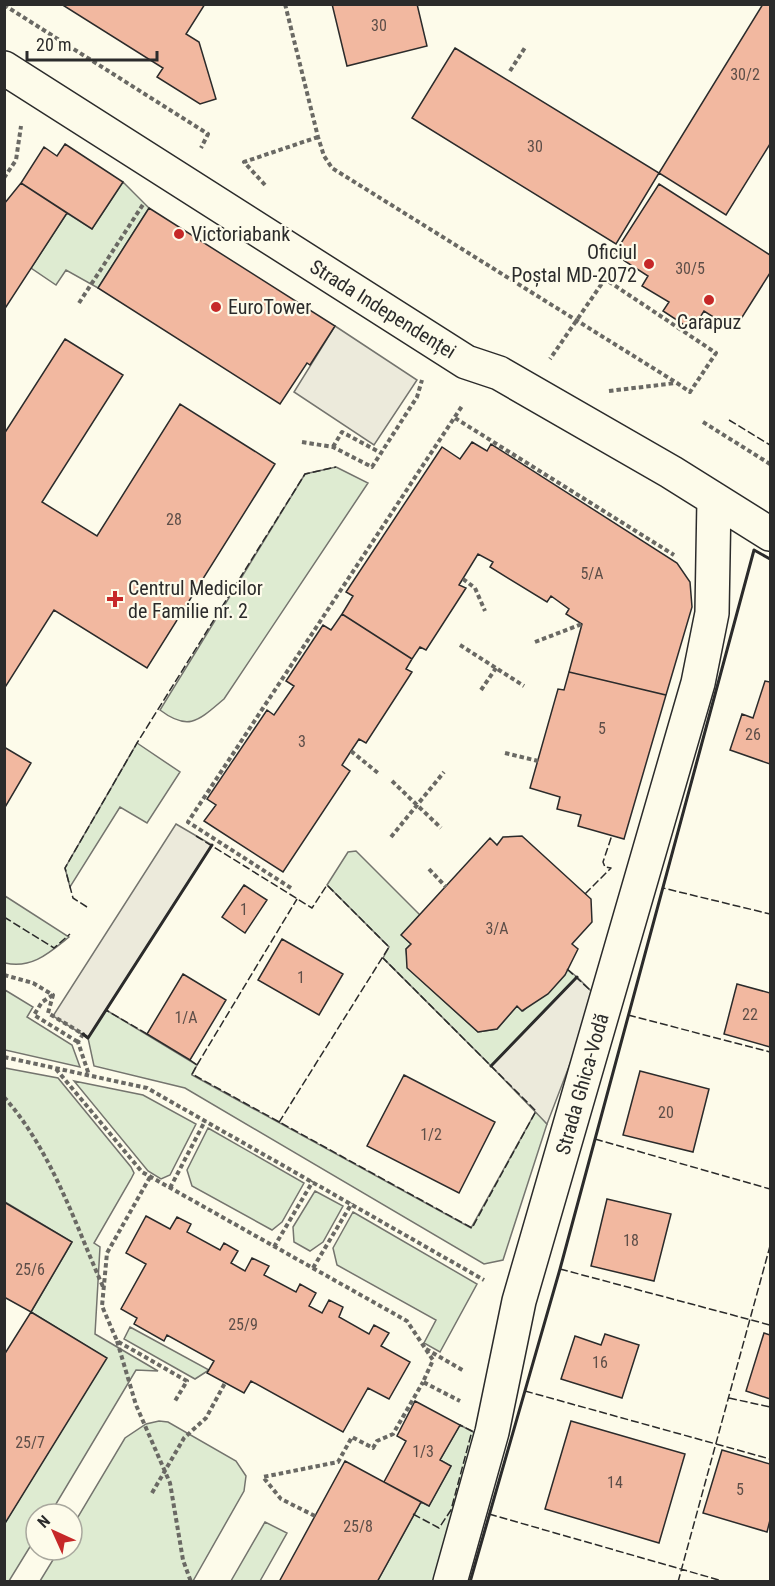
<svg xmlns="http://www.w3.org/2000/svg" width="775" height="1586" viewBox="0 0 775 1586" font-family="'Roboto Condensed',sans-serif">
  <style>
    .green { fill: #deebd1; stroke: #74746e; stroke-width: 1.5 }
    .parking { fill: #eceadb; stroke: #74746e; stroke-width: 1.5 }
    .building { fill: #f2b8a0; stroke: #2b2b2b; stroke-width: 1.5 }
    .lines { fill: none; stroke-linecap: round; stroke-linejoin: round }
    .minor-casing { stroke: #2b2b2b; stroke-width: 36 }
    .path { stroke: #6a6964; stroke-width: 4; stroke-dasharray: 4.5 3; stroke-linecap: butt }
    .minor { stroke: #fdfbea; stroke-width: 33 }
    .fence { stroke: #2b2b2b; stroke-width: 1.5; stroke-dasharray: 8 3; stroke-linecap: butt }
    .wall { stroke: #2b2b2b; stroke-width: 3 }
    .poi-dot { fill: #c62828; stroke: #fdfbea; stroke-width: 2 }
    .labels { text-anchor: middle; stroke-width: 4.5; stroke-linejoin: round; paint-order: stroke }
    .number-label { font-size: 16px; fill: #5d4e48 }
    .poi-label { font-size: 20px; fill: #2b2b2b; stroke: #fdfbea; text-anchor: start }
    .street-label { font-size: 20px; fill: #2b2b2b; stroke: #fdfbea }
  </style>
  <rect width="100%" height="100%" fill="#fdfbea"/>
  <path class="green" d="M123,182L149,208L98,288L66,270L56,285L31,268L67,213L92,229Z
    M336,467L368,483L224,699C199,720 189,732 160,710L305,474Z
    M137,743L180,772L147,823L120,807L70,887L65,868Z
    M356,851L420,915L402,935L411,944L406,949L408,968L478,1032L497,1029L517,1006L523,1011L567,969L577,977L491,1066L383,958L389,947L327,885L348,852Z
    M5,896L69,937C49,953 32,969 5,963Z
    M5,990L33,1007L27,1017L72,1045L80,1067L5,1050Z
    M106,1010L197,1065L192,1075L471,1228L536,1111L547,1124L503,1260L484,1264L185,1088L94,1066L88,1038Z
    M5,1068L58,1078L131,1167L134,1173L131,1179L94,1243L100,1247L95,1334L158,1371L136,1370L50,1514H36V1537L9,1581H5L4,1524L106,1358L31,1312L72,1242L5,1202Z
    M74,1081L143,1095L196,1124L170,1175L161,1179L148,1171Z
    M208,1128L304,1183L282,1222L272,1230L192,1186L187,1170Z
    M315,1191L343,1206L323,1242L310,1251L294,1242L293,1227Z
    M353,1212L477,1284L440,1352L424,1343L436,1320L337,1265L333,1248Z
    M130,1327L209,1370L195,1379L124,1339Z
    M159,1421L168,1422L236,1461L246,1476L244,1491L193,1581H40L59,1550H72V1527L125,1438L146,1424Z
    M460,1425L477,1434L436,1581L377,1582L421,1502L429,1506L451,1466L440,1460Z
    M265,1522L287,1533L260,1581H231Z"/>
  <path class="parking" d="M335,326L417,380L374,445L294,392Z
    M176,824L212,845L88,1038L53,1016Z
    M577,977L596,996L547,1124L491,1066Z"/>
  <path class="building" d="M61,4H205L186,34L199,42L216,99L200,104L157,77L163,68Z
    M332,4H417L427,46L347,66Z
    M763,4H770V144L726,215L659,173Z
    M455,48L659,173L616,244L412,118Z
    M65,144L123,182L92,229L21,183L44,147L57,156Z
    M21,183L67,213L4,310V204Z
    M659,184L770,255V273L734,330L704,311L692,330L663,311L669,302L642,286L648,276L614,254Z
    M149,208L335,326L310,365L307,363L280,404L98,288Z
    M65,339L123,375L42,502L97,536L180,404L275,464L147,668L54,610L4,689V434Z
    M472,442L487,451L491,444L677,563L690,582L692,607L666,695L569,672L582,624L566,614L569,609L551,596L547,602L490,567L493,562L478,554L459,585L466,588L426,650L420,647L412,659L342,614L353,596L346,592L442,447L460,459Z
    M342,614L412,659L406,669L412,672L366,743L359,739L351,751L342,765L350,771L283,872L204,821L216,805L207,799L267,710L274,715L294,686L286,681L323,625L331,630Z
    M569,672L666,695L624,839L578,826L581,815L557,809L560,797L530,788L558,689L564,690Z
    M765,681L770,682V764L730,750L742,714L753,718Z
    M4,747L31,763L4,809Z
    M522,836L591,899L592,922L572,944L578,949L565,975L548,994L522,1011L517,1006L497,1029L478,1032L407,968L406,949L411,944L401,935L490,838L497,845L503,837Z
    M244,885L267,900L245,933L222,917Z
    M282,939L343,974L319,1015L258,980Z
    M183,974L226,1000L190,1060L147,1034Z
    M737,984L770,993V1047L724,1034Z
    M640,1071L709,1089L693,1152L623,1135Z
    M404,1075L495,1122L459,1193L367,1146Z
    M607,1199L671,1214L654,1281L591,1266Z
    M4,1202L72,1242L31,1312L4,1297Z
    M146,1216L170,1229L177,1217L191,1224L187,1232L220,1250L224,1243L238,1251L231,1263L245,1271L252,1258L269,1266L264,1275L296,1292L300,1284L316,1293L309,1306L322,1313L329,1300L343,1307L339,1317L369,1334L374,1325L389,1333L381,1346L410,1362L389,1399L368,1388L343,1432L251,1381L244,1393L207,1373L214,1361L167,1335L164,1341L134,1324L137,1318L121,1309L146,1264L126,1253Z
    M31,1312L107,1358L4,1525V1355Z
    M764,1333L770,1335V1399L746,1391Z
    M605,1334L639,1345L622,1398L561,1379L575,1336L601,1345Z
    M415,1401L460,1425L440,1460L451,1466L429,1506L384,1482L406,1441L397,1436Z
    M571,1421L685,1454L659,1543L545,1509Z
    M722,1450L770,1464V1520L767,1532L703,1513Z
    M345,1461L421,1502L377,1582H279Z"/>
  <g class="lines">
    <g class="minor-casing">
      <path id="minor" d="M4,68L466,362L499,373L671,472L770,534
        M450,1582L492,1432L519,1301L698,683L712,613L714,499"/>
    </g>
    <path class="path" d="M285,4L318,137L324,156L332,168L677,383L690,392L716,353L605,279L550,359
      M4,5L208,134L201,148
      M510,71L526,46
      M4,178L16,160L21,126
      M265,185L244,162L318,137
      M79,303L144,203
      M609,391L676,383
      M455,418L674,555
      M703,422L770,464
      M302,442L333,447L372,467L417,397L422,380
      M333,447L342,432L381,453
      M463,579L475,588L485,611
      M535,642L582,624
      M460,645L524,686
      M481,690L496,668
      M351,751L378,773
      M505,753L538,761
      M392,781L441,828
      M391,837L444,772
      M429,869L446,887
      M291,888L188,822L462,406
      M4,975L33,983L53,995L48,1013L83,1034L78,1042L89,1075
      M53,995L42,1002L34,1015L78,1042
      M4,1057L147,1088L484,1280
      M56,1069L142,1172L407,1321L433,1360L423,1382L460,1401
      M4,1097C52,1151 75,1224 104,1289
      M150,1177L107,1253L102,1306L117,1341L187,1381L175,1401
      M170,1188L205,1121
      M274,1247L313,1181
      M313,1268L352,1203
      M117,1341L136,1405L170,1483L183,1560L191,1582
      M426,1349L464,1371
      M152,1493L184,1438L206,1418L225,1383
      M315,1516L281,1499L263,1477L338,1462L352,1437L373,1448L377,1441L393,1434L423,1382"/>
    <use href="#minor" class="minor"/>
    <path class="fence" d="M729,420L770,445
      M770,559L754,550L663,888L770,914
      M196,836L312,908L327,885L389,947L278,1124
      M585,894L611,868L605,867L603,862L612,835
      M87,907L73,898L65,868L137,743L305,474L336,467
      M4,917L54,948L70,934
      M567,969L590,990
      M628,1015L770,1052
      M147,1034L106,1010L212,845
      M190,1060L197,1065L192,1074L472,1228L536,1111L383,958
      M197,1065L297,899
      M595,1139L770,1189
      M560,1269L770,1325
      M525,1391L770,1459
      M729,1398L770,1407
      M413,1514L439,1528L451,1510L472,1431L460,1425
      M489,1514L726,1582
      M678,1582L770,1246"/>
    <path class="wall" d="M83,1034L88,1038L212,845
      M491,1066L577,977
      M470,1582L560,1269L754,550L770,559"/>
  </g>
  <g class="poi-dot">
    <circle cx="179" cy="234" r="6"/>
    <circle cx="649" cy="264" r="6"/>
    <circle cx="709" cy="300" r="6"/>
    <circle cx="216" cy="307" r="6"/>
    <path d="M112 590h6v6h6v6h-6v6h-6v-6h-6v-6h6z"/>
  </g>
  <g class="labels">
    <g class="number-label">
      <text x="379" y="31">30</text>
      <text x="745" y="80">30/2</text>
      <text x="535" y="152">30</text>
      <text x="690" y="274">30/5</text>
      <text x="174" y="525">28</text>
      <text x="592" y="579">5/A</text>
      <text x="602" y="734">5</text>
      <text x="753" y="740">26</text>
      <text x="302" y="747">3</text>
      <text x="244" y="915">1</text>
      <text x="497" y="934">3/A</text>
      <text x="301" y="983">1</text>
      <text x="750" y="1020">22</text>
      <text x="186" y="1023">1/A</text>
      <text x="666" y="1118">20</text>
      <text x="431" y="1140">1/2</text>
      <text x="631" y="1246">18</text>
      <text x="30" y="1275">25/6</text>
      <text x="243" y="1330">25/9</text>
      <text x="600" y="1368">16</text>
      <text x="30" y="1448">25/7</text>
      <text x="423" y="1457">1/3</text>
      <text x="615" y="1488">14</text>
      <text x="740" y="1495">5</text>
      <text x="358" y="1532">25/8</text>
    </g>
    <g class="poi-label">
      <text x="191" y="241">Victoriabank</text>
      <text x="637" y="259" text-anchor="end">Oficiul<tspan x="637" dy="23">Poștal MD-2072</tspan></text>
      <text x="228" y="314">EuroTower</text>
      <text x="709" y="329" text-anchor="middle">Carapuz</text>
      <text x="128" y="595">Centrul Medicilor<tspan x="128" dy="23">de Familie nr. 2</tspan></text>
    </g>
    <g class="street-label">
      <text transform="translate(383 309) rotate(32)" y="7">Strada Independenței</text>
      <text transform="translate(582 1084) rotate(-74)" y="7">Strada Ghica-Vodă</text>
    </g>
  </g>
  <rect width="775" height="1586" fill="none" stroke="#2b2b2b" stroke-width="12"/>
  <g transform="translate(54 1532) rotate(315)"><circle r="28" fill="#fdfbea" stroke="#a9a89e" stroke-width="1.5"/>
  <path d="M0-4.5L10 22L0 15L-10 22Z" fill="#c62828"/>
  <text y="-9" font-size="16" font-weight="bold" text-anchor="middle" fill="#2b2b2b">N</text>
  </g>
  <path d="M27 51v9h130v-9" fill="none" stroke="#2b2b2b" stroke-width="3"/>
  <text x="36" y="51" font-size="18" fill="#2b2b2b" stroke="#fdfbea" stroke-width="4.5" paint-order="stroke">20 m</text>
</svg>
